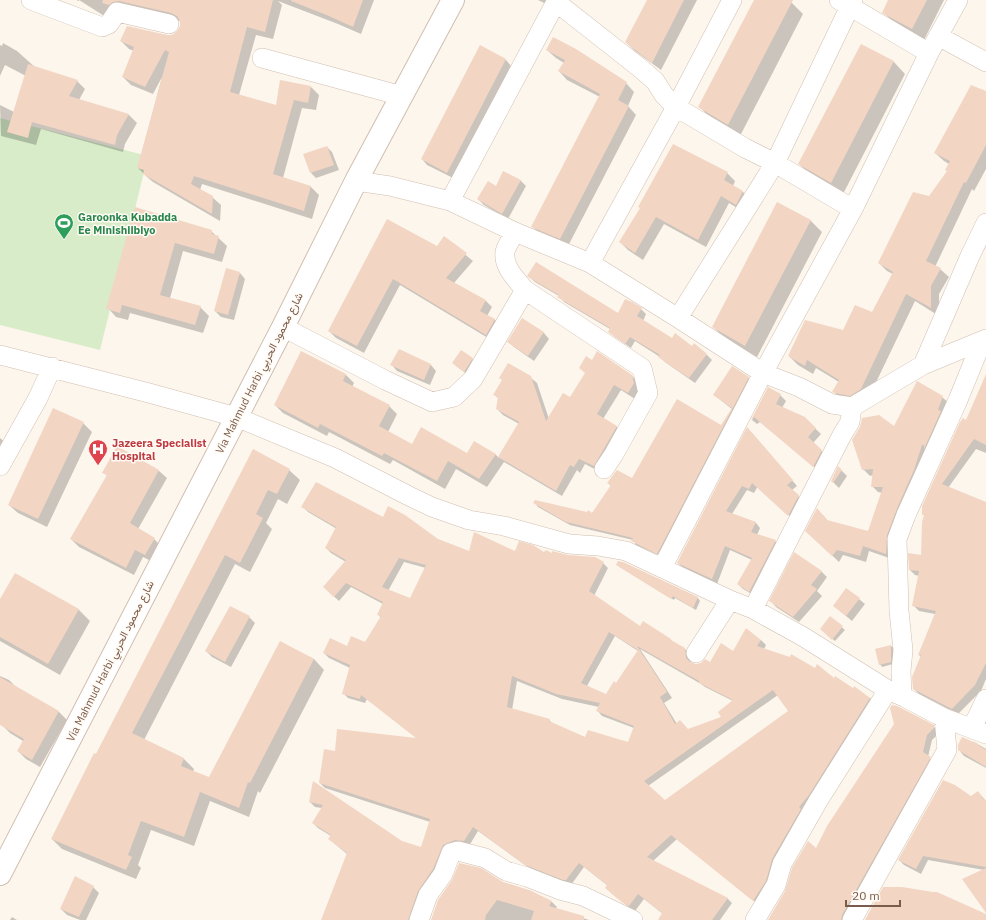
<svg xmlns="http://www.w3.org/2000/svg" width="986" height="920" viewBox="0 0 986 920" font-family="'IBM Plex Sans',Vazirmatn,sans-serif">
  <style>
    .green { fill: #d8ecc9 }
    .shadow { fill: #0003; fill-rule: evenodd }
    .building { fill: #f3d5c3; fill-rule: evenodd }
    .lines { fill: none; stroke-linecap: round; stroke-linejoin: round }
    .minor-casing { stroke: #d1beb0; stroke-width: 20 }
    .tertiary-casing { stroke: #d1beb0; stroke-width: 24 }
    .minor { stroke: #fff; stroke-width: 19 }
    .tertiary { stroke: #fff; stroke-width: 22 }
    .labels { text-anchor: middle; stroke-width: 3; stroke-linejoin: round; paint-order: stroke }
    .leisure-label { font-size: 11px; font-weight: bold; fill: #27864d; stroke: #fffaf3; text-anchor: start }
    .street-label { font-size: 11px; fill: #7a5c4d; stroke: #fffaf3 }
    .health-label { font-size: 11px; font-weight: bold; fill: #be3a42; stroke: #fffaf3; text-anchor: start }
  </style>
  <rect width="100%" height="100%" fill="#fdf6ec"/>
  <path class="green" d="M0,118L148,156L100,350L0,325Z"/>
  <path class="shadow" d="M76,0H374L361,34L338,24L278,1L282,5L273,39L256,35L239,95L277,106L311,87L319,95L316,110L302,108L283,178L311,187L319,195L312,219L202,184L200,190L212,197L221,205L220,221L153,182L146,176L138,168L162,77L153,94L131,85L123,77L134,51L129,49L121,41L173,35L178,32L181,26L180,21L128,9L109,19L79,0V1Z
    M538,0H556L552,7Z
    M648,0H697L661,70L635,51L626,42Z
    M755,0H787L792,3L803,14L740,136L711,119L700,107Z
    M890,0H944L924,40L895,24L883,12Z
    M3,43L17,51L36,68L77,81L85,89L79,100L129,115L137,123L125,144L123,152L41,129L36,145L1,136L0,105L14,112L26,76L5,65L0,76V45L2,46Z
    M861,45L894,62L905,74L843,194L811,175L799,164Z
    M480,46L506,60L511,66L453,178L427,165L422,159Z
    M547,50L626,83L634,92L628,106L636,115L568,246L541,235L532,226L600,97L567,80L559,71L564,63L556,58Z
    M986,92V169L974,191L972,189L935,267L940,269L949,277L939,294V316L915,301L869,397L842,400L834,392L839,382L816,368L813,374L798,365L789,356L844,331L872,313L893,274L887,271L879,263L948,172L949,164L944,161L935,153Z
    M327,147L332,152L339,170L316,178L311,173Z
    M504,172L521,181L526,186L508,219L484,205L478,199L497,187Z
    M727,173L735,181L733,186L743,192L750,200L744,212L729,203L706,247L664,224L643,260L628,250L620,242L641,208Z
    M136,208L211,231L227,246L222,262L183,251L170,298L200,307L209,316L203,333L130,313L128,320L116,317L108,308Z
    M810,220L822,232L757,357L725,338L713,327Z
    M387,221L437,247L444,237L473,261L454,283L486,301L492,307L487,316L495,320L502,326L493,341L400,285L364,353L336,338L329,331Z
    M240,273L245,279L234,320L221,317L215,311Z
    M528,276L619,314L641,309L646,314L643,321L672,339L707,355L712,360L695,383L665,362L660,357L635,341L631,348L615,337L609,332L610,329L564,302L559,296L535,282Z
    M522,319L544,333L549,339L534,361L514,347L509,342Z
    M400,350L431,365L436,371L430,385L397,371L392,365Z
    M302,352L346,375L354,383L352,387L389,406L397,414L388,432L412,445L468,454H495L499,458L519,424L503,415L497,409L499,399L495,395L530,377L537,383L549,419L570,399L593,361L632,376L638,382L640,389L635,399L621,390L603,419L617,427L623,433L600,472L585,464L580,473L577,470L562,496L504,462L487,487L456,469L445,489L393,460L390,464L329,432L327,436L283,413L275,405Z
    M472,359L475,361L467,374L456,366Z
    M748,378L752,381L661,556L636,545L633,540L570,525L538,507L535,503L592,514L611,486L608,483L632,480L721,427L732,409L714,395Z
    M986,387V453L976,449L948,488L986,503V679L981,691L958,714L919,694L914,689L921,657L919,655L935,614L919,611L914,606L919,576L915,575L910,570L922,556L925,516L923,514L967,422Z
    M768,389L780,395L786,401L782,408L804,418L821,434L813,443L827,456L819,471L760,422L757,424L752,420Z
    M942,397L949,403L892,559L869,551L866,562L843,555L839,562L813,537L823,515L828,521L868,532L883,493L878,492L872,486L873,475L870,476L863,469L895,428Z
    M83,423L92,432L47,527L18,513L9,505Z
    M752,433L797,486L792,490L803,501L794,520L758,486L754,493L747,490L732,514L756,523L760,528L757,535L775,541L780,546L755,596L743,589L738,584L752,560L730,550L717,584L683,568L678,563Z
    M0,438L8,445L0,459Z
    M118,447L159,471L167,478L138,529L154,539L162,547L153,562L143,557L134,575L79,547L71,539L107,476L104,472Z
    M254,451L289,470L300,480L287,504L278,499L266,523L272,529L250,572L235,564L144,740L184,759L194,769L193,772L209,779L280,642L314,659L324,670L260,793L258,791L249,817L210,801L194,846L151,830L138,865L141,868L136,879L62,849L52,839Z
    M839,468L847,476L839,488L832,481Z
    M303,507L384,518L470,552L545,553L603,563L608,568L594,596L640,628L685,649L690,655L691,664L696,665L710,663L761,640L766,645L764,649L835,679L870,698L875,703L759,905L677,839L653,861L727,898L732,903L720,920H659L663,914L644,899L635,911L630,908L611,893L608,886L584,867L571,885L532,870L478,831L469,846L414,920H322L347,854L329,839L331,836L318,828L313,823L322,808L315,807L310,802L313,783L401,842L421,848L430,822L325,788L320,783L336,752L418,739L367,699L365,703L348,698L343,693L350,668L329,658L324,653L365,643L381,618L378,614L383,604L351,587L339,601L329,592L346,562L331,553L326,548L337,529L308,512ZM404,562L426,568L411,599L388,591ZM615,636L638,651L616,684L606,696L587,686ZM640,649L701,684L705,687L733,701L722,717L688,730L677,724L664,703L672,698ZM517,681L562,699L599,707L597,710L602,716L634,728L629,743L586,738L553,724L549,720L512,710ZM778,695L790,711L665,801L648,786Z
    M622,563L698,598L700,601L696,610L675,598L674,600L617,565Z
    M821,571L827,577L817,591L822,596L799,622L776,607L771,601Z
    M15,574L79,610L90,621L60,675L0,641V601Z
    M859,599L865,604L852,621L840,611Z
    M249,617L255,623L231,667L212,657L206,651Z
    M830,617L845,630L835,641L824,632Z
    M891,646L894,648L893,664L882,667L880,664L876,649Z
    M0,676L9,680L17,688L59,712L67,720L40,767L26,759L18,751L23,741L10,733L2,725L0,712Z
    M933,726L938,731L939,733L932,740L928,757L935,763L847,920H769L816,849Z
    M974,742L986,749V768L964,756L959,750Z
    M978,792L986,801V911L984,870L928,860L921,874L904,865L899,860Z
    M502,882L531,891L552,902L557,907L555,909L589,920H432Z
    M93,887L99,893L86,920H80L67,915L61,909Z
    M12,917L17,920H10Z"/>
  <path class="building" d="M103,0H273L265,32L247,27L230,92L276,105L280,80L311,86L308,103L294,100L273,174L311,186L304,211L194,176L191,184L213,196L212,214L143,174L144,170L137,168L169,52L165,50L145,87L122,77L134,47L120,41L127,26L167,35H172L177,31L180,26V21L177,16L171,13L119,1L113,2L109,5L102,3Z
    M291,0H363L353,27L329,16L291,1Z
    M647,0H684L652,63L625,42Z
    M754,0H793L728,125L698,107Z
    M888,0H927L912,29L882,13Z
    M553,37L576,49L627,82L618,100L629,106L560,239L531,227L600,94L558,71L565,60L546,50Z
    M861,44L894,61L831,183L798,164Z
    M480,45L506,59L447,173L421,159Z
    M28,64L78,80L69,96L129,114L117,135L115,145L32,122L28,138L7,132Z
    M971,85L986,91V145L966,183L964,182L926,261L941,268L931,286V308L906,294L861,389L850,396L835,393L832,392L839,380L807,360L805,366L788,356L805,320L843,330L855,305L872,312L893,272L878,263L913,192L929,196L947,171L945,170L950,161L934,153Z
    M673,144L728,172L724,180L743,191L736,205L721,196L698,240L656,217L635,253L619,242L640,208L638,207Z
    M327,146L334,165L310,173L303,154Z
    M503,171L521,180L502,214L477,199L488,181L496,186Z
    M777,202L811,220L745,346L712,327Z
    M135,207L212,230V234L219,236L214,254L175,243L160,295L201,306L195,325L122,305L120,313L106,309Z
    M387,219L437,246L444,236L467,253L446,278L486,300L480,311L495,319L486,335L393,279L357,346L328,331Z
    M536,262L618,313L625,299L632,302L642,308L637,316L672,338L675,333L692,346L694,343L707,354L689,378L658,357L660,355L630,337L625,344L608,332L610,328L557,297L559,295L528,277L527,276Z
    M226,268L240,272L228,315L214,311Z
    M522,318L544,332L528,356L507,342Z
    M399,349L431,364L424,380L390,365Z
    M461,350L473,358L464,372L452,363Z
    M301,351L346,374L343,381L390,405L379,426L412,444L421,427L467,453L474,441L496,454L479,479L448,461L437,481L384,453L382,456L320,424L318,428L274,405Z
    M597,351L632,375L634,383L628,393L614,385L597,414L617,426L594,466L579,459L574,467L570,465L556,491L498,457L519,422L496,409L498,397L493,395L502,380L499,378L508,363L531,376L546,421L563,393L570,397L585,373L579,368L586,356L592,360Z
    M732,366L749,377L657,554L631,541L633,538L566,522L533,503L535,500L587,512L588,510L592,513L611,485L607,483L617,470L632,478L677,399L721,425L732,408L713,395Z
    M986,374V445L974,439L942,484L986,502V663L975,685L952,709L913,689L912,677L921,655H918L936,611L912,606L919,571L909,570L908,553L921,555L922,522L924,515H922V506L960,422L963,418L966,420Z
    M917,381L943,396L938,410L941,411L924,449V445H922L914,470L898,506L887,535L886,554L863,546L860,556L837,550L832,556L805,531L817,508L827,520L868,531L883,487H871L873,469L862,470L852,440L860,427L862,418L879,415L894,426Z
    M768,387L781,394L776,404L805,417L816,428L808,437L822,450L813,467L754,417L751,420Z
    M53,408L84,422L38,519L8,505Z
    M747,427L793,480L787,485L799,495L788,516L752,483L749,489L742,486L726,511L756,522L751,532L776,540L749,592L737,584L752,558L725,546L712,579L677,563Z
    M117,446L159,470L130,523L155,538L145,555L135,550L126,568L70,539L107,475L102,473Z
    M253,449L290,469L277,494L268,490L256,514L263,518L240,563L225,555L132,733L184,758L181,766L209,777L280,641L314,659L250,783L248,782L239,808L200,792L184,837L141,821L128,855L132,857L126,870L51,839L94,753L96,754Z
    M838,466L842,470L833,483L831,481Z
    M316,482L383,517L388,506L405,515L438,539L469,551L474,532L515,551L519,541L533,545L544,552L546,550L552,553V551L568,555L595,557L604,562L589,591L640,626L643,621L671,639V640L685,648L686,658L690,662L696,664L701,663L705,659L710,662L721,643L733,651L746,628L761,640L757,646L790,657L791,654L815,668L817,664L834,678L835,676L853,688L854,686L870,698L809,795L799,807L801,809L772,859L766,881L753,901L671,835L647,857L728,898L712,920H658L662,913L638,894L629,906L623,903L605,888L607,885L579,863L566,880H563L525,865L473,827L464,841L455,840L443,845L433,869L418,891L408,920H321L347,853L328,839L331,835L312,823L323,805L309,802L313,781L402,841L421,847L430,819L319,783L324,749L335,751L337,729L416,738L361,695L360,699L342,694L350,665L323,653L330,638L347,646L351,636L365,642L381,616L377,615L383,602L346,583L334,597L323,587L346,560L325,548L336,527L301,507ZM399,558L426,565L410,598L382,587ZM609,632L638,650L616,683L614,681L606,694L581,683ZM637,646L699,681V683L733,700L718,712L721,717L688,729L680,720L675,724L660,697L667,692ZM512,676L556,694L600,703L596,711L634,726L628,742L588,730L585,737L549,721L550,719L507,707ZM773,690L788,711L665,800L644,781Z
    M794,552L822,571L811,585L817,589L793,617L769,601Z
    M618,561L623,562L698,597L693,608L673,596L671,599L616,565Z
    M15,573L79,609L48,664L0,637V599Z
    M846,588L860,598L846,616L833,606Z
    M230,606L250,616L225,662L205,651Z
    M830,616L843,626L832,640L820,629Z
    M891,645V662L879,665L875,649Z
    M0,677L59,711L32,760L17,751L24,739L0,725Z
    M892,705L897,706L934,725V728L927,735L923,752L931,757L842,915L841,920H768L785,891L792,868L808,841L816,848L827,826L894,724L890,708Z
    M962,737L978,744V745L986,750V767L958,750V745Z
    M943,780L955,785L971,796L978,791L983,799L986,800V867L923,856L916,869L898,860Z
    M459,863L481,868L503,882L531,891L552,901L549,906L584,916V920H531L534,911L497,900L486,915L485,920H431L438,900L452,880Z
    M986,868V913L962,879Z
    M75,876L94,886L79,917L60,909Z
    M883,887H902L933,892H937L986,914V920H865Z"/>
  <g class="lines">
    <g class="minor-casing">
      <path id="minor" d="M31,0L102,27L109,24L117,12L169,24
        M839,0L929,53
        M556,2L640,68L655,81L664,95L676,107L745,148L775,163L853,209
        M938,36L986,62
        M262,58L402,96
        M356,181L390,186L450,201L515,232L590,263L678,318L763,373L799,387L832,404L852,407L923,365L986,339
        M450,201L557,0
        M515,232C512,238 506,246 505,252C503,267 516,279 525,290L642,368L648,393L614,454L604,469
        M590,263L676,107L732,0
        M678,318L775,163L853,0
        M283,327L385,380L432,402L454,397L473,379L525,290
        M0,355L149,393L236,417L335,458L409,496L432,507L469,520L504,526L569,544L598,546L626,551L730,600L753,609L802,636L888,690L902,696L944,718L986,734
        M923,365L970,256L986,223
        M0,466L38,398L52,367
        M662,568L763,373L853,209L929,53L958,0
        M753,609L842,435L850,422L852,407
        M696,653L730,600
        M902,696L901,671L903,650L899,611L897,539L906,515L958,400L982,341
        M972,728L986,699
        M419,920L428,895L443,874L451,853L458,851L485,858L506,871L527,877L560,890L583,896L633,920
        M755,920L776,885L782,864L818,801L888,690
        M852,920L947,750L944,718"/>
    </g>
    <g class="tertiary-casing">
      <path id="tertiary" d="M0,874L283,327L356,181L453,0"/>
    </g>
    <use href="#minor" class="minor"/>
    <use href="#tertiary" class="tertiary"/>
  </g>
  <defs>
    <g id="stadium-pin" transform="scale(1)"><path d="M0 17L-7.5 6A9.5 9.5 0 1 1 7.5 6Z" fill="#2e9e5b" stroke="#fffaf3"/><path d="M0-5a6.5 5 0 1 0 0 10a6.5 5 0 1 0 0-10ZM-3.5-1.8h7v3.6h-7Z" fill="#fff"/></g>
    <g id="hospital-pin" transform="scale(1)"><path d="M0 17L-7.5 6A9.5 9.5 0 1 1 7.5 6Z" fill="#e0444e" stroke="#fffaf3"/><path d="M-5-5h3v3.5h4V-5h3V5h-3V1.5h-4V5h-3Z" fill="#fff"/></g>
  </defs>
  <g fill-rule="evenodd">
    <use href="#stadium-pin" x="64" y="223"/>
    <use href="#hospital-pin" x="98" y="449"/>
  </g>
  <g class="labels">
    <g class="leisure-label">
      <text x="78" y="221">Garoonka Kubadda<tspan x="78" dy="13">Ee Minishiibiyo</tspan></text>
    </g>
    <g class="street-label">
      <text transform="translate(259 373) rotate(-63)" y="4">Via Mahmud Harbi شارع محمود الحربي</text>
      <text transform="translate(110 661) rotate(-63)" y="4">Via Mahmud Harbi شارع محمود الحربي</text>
    </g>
    <g class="health-label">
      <text x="112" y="447">Jazeera Specialist<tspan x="112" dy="13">Hospital</tspan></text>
    </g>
  </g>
  <path d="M846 900v6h54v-6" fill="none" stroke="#7a5c4d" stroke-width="2"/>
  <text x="852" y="900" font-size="12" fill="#7a5c4d" stroke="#fffaf3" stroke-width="3" paint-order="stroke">20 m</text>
</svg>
